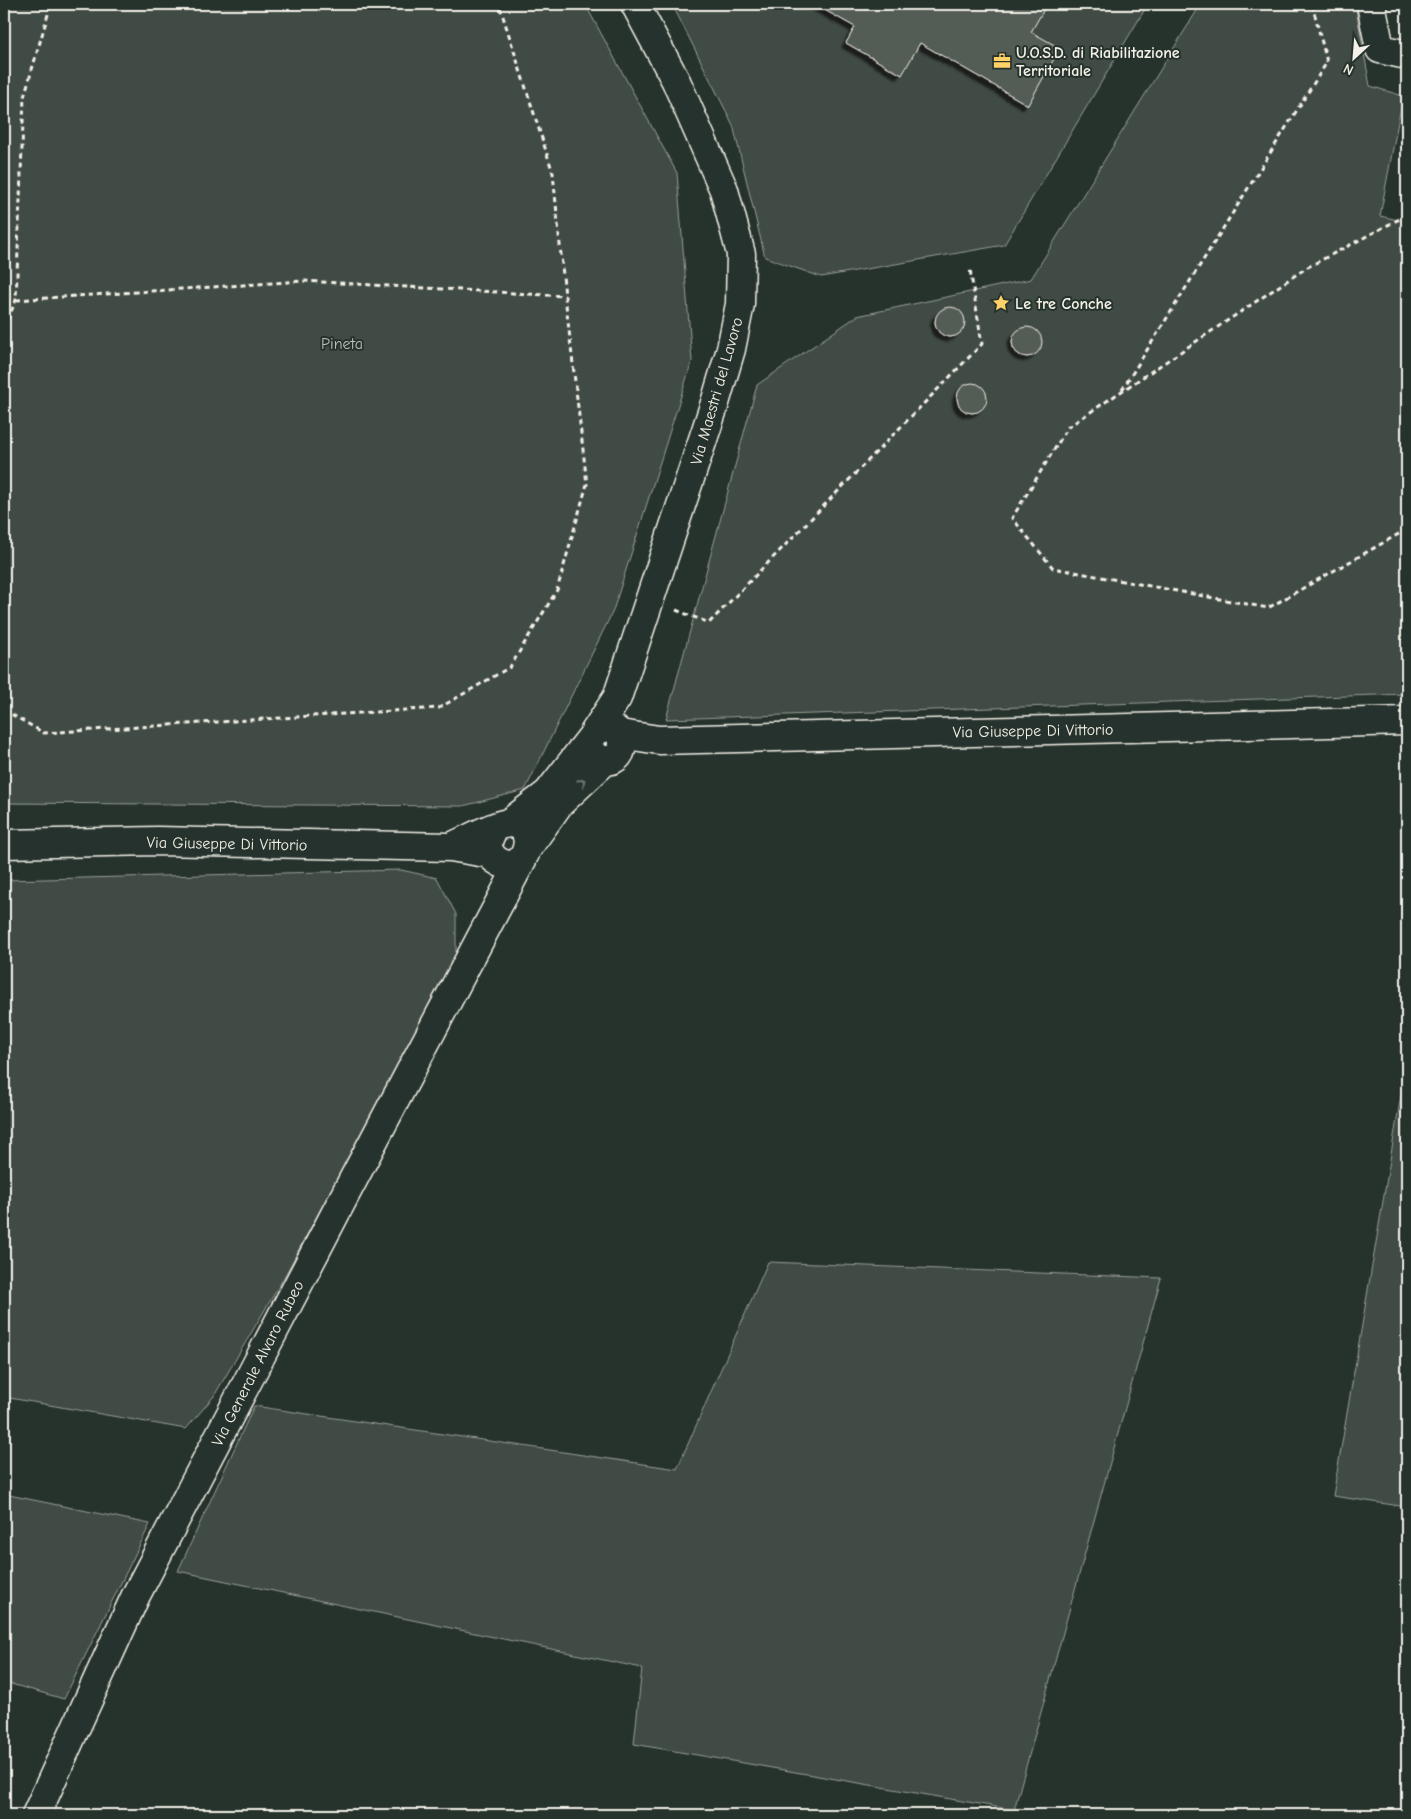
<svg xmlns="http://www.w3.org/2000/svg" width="1411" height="1819" viewBox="0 0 1411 1819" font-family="'Comic Neue',sans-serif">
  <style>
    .green { fill: #414b45; stroke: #9a9e96 }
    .building { fill: #525c55; stroke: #f4f1e8; filter: url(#shadow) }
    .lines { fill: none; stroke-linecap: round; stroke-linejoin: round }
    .minor-casing { stroke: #f4f1e8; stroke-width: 31 }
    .path { stroke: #f4f1e8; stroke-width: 3; stroke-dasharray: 5 4; stroke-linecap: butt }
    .minor { stroke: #26332d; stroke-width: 28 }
    .oneway { stroke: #6e766e }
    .labels { text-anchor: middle; stroke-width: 4; stroke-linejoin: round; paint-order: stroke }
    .poi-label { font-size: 16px; font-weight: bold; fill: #f4f1e8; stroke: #26332d; text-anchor: start }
    .park-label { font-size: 16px; fill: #bebfb7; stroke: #26332d }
    .street-label { font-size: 16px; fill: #f4f1e8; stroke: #26332d }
  </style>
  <defs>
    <filter id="shadow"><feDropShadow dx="-4.5" dy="4.5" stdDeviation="1" flood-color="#0009"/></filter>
  </defs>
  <rect width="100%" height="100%" fill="#26332d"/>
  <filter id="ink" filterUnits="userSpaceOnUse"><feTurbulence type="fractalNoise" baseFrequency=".02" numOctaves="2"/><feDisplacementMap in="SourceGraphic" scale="10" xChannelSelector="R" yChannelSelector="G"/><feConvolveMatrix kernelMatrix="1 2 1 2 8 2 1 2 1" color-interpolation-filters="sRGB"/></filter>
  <g filter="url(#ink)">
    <path class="green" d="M4,4H585L677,173L692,361L613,611L525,790L463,806L4,803Z
      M672,4H1148L1004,245L821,277L765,257L733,125Z
      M1201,4H1355L1370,86L1403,96L1380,216L1407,222V694L666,719L757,385L857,316L1031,279Z
      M401,870L437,878L456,914V960L283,1279L214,1396L186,1429L4,1397V880Z
      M1407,1060V1507L1333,1496Z
      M768,1262L1161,1278L1014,1810L634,1744L642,1668L178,1571L254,1406L677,1469Z
      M4,1494L150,1524L64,1699L4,1682Z"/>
    <path class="building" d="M814,4H1047L1031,32L1060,48L1028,105L920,43L902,75L846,43L855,27Z
      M935 322a15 15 0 1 1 30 0a15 15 0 1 1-30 0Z
      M1012 342a15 15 0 1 1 30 0a15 15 0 1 1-30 0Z
      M957 398a15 15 0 1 1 30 0a15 15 0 1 1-30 0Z"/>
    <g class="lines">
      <g class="minor-casing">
        <path id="minor" d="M1371,4L1380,49L1407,55
          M594,733L617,698L715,403L731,349L740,304L741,254L724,190L676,81L635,4
          M620,734L659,740L1407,721
          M509,823L548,793L597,730C633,716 627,773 599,758C592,755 590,748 590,741
          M4,844L157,841L451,847L491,854
          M529,846L559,804L606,760
          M451,847C465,841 490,827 504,824C543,816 529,883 496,860C484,851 487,837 496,827
          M36,1815L136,1595L345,1195L523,858"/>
      </g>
      <path class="path" d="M1407,215L1306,268L1068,427L1012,518L1053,568L1268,608L1404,531L1407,522
        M16,300L303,281L565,296
        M4,328L16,300L24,97L51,4
        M1122,390L1327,62L1312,4
        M676,610L709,623L982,344L970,269
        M4,710L44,733L439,708L510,667L557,590L587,484L565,296L553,173L499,4"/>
      <use href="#minor" class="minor"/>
    </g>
    <defs><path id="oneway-chevron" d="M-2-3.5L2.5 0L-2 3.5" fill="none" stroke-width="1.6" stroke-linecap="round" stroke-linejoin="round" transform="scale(1.25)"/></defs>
    <use class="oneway" href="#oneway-chevron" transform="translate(582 782) rotate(-43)"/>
  </g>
  <defs>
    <g id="office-bare" transform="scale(1.35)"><path d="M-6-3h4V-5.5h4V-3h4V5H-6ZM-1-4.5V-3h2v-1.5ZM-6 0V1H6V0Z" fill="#ffd166" stroke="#26332d" stroke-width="2.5" paint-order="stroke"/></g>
    <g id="sight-bare" transform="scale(1.35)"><path d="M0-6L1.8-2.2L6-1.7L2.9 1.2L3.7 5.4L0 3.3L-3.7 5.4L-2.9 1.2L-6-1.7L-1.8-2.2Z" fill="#ffd166" stroke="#26332d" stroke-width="2.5" paint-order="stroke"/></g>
  </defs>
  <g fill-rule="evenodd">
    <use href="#office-bare" x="1002" y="61"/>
    <use href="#sight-bare" x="1001" y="303"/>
  </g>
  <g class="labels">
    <g class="poi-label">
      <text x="1016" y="58">U.O.S.D. di Riabilitazione<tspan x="1016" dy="18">Territoriale</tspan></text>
      <text x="1015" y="309">Le tre Conche</text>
    </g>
    <g class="park-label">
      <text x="342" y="349">Pineta</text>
    </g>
    <g class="street-label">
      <text transform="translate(716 391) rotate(-74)" y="6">Via Maestri del Lavoro</text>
      <text transform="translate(1033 730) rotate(-1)" y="6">Via Giuseppe Di Vittorio</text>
      <text transform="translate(227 843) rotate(1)" y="6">Via Giuseppe Di Vittorio</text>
      <text transform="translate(257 1363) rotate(-63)" y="6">Via Generale Alvaro Rubeo</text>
    </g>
  </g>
  <rect width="1411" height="1819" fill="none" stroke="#26332d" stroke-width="20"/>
  <rect x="10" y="10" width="1391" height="1799" fill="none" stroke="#f4f1e8" stroke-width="2" filter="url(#ink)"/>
  <g transform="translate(1354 58) rotate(206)" stroke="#26332d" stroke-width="4" paint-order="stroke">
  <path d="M0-4L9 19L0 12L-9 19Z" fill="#f4f1e8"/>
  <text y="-8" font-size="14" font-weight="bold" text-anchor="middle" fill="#f4f1e8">N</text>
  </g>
</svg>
